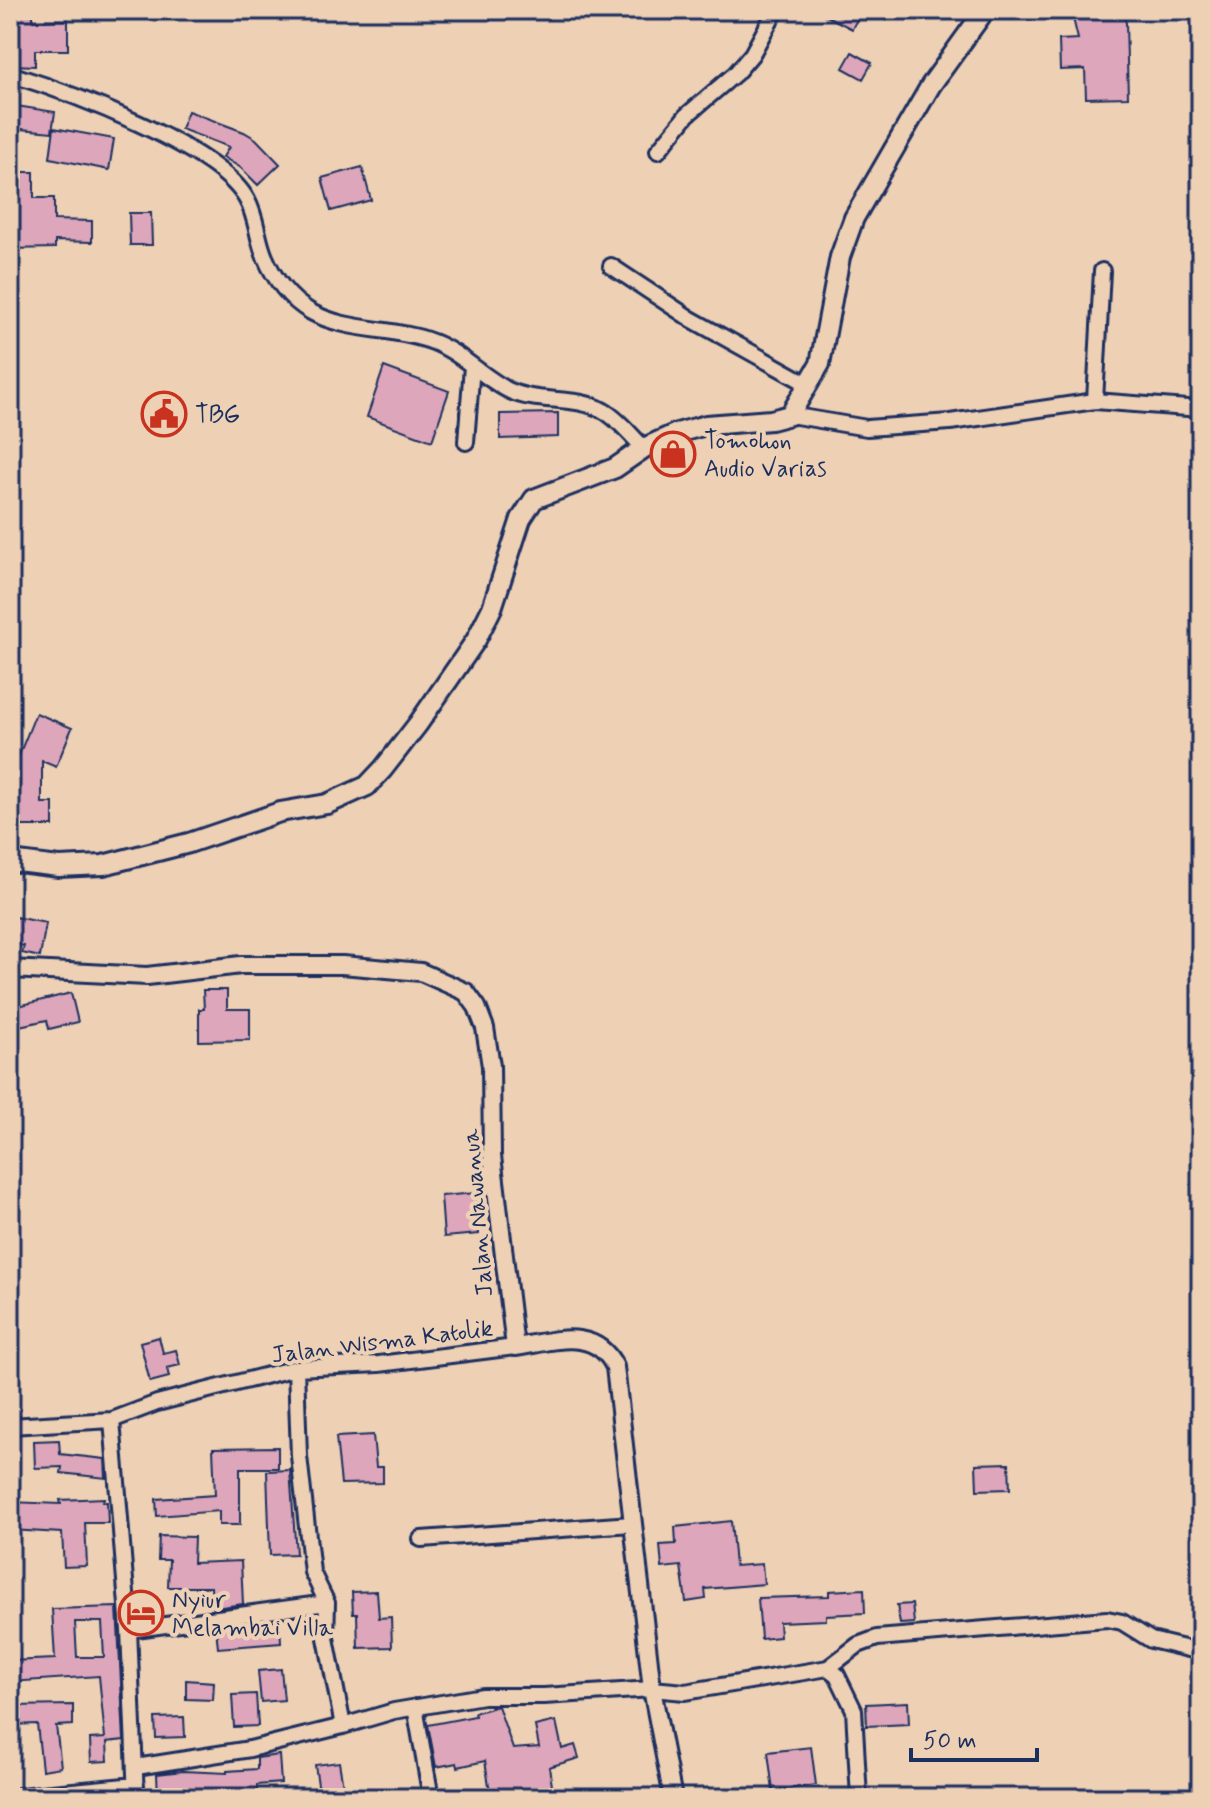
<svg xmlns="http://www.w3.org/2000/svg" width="1211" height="1808" viewBox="0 0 1211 1808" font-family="Mynerve,sans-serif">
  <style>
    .building { fill: #dda6ba; stroke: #1b2f5e; stroke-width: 2; fill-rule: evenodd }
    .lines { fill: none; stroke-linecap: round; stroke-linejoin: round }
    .minor-casing { stroke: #1b2f5e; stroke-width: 20 }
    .tertiary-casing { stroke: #1b2f5e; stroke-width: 22 }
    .secondary-casing { stroke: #1b2f5e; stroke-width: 24 }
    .minor { stroke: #eed0b5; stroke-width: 14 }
    .tertiary { stroke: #eed0b5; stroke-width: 16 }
    .secondary { stroke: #eed0b5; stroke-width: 18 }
    .labels { text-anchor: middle; stroke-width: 8; stroke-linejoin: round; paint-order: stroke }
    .poi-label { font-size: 24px; fill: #1b2f5e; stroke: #eed0b5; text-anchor: start }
    .street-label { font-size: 24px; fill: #1b2f5e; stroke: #eed0b5 }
  </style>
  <rect width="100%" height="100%" fill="#eed0b5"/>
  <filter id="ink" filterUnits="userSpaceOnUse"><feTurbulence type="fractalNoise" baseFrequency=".0125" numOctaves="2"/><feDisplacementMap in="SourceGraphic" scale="16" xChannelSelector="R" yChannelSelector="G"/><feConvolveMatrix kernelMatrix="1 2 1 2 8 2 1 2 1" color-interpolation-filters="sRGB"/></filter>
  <g filter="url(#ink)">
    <path class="building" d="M10,10H33V21L68,20V50H35V66L14,65L15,50H10Z
      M815,10H862L852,29Z
      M1071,10H1123L1126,23L1128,97L1086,98L1085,69L1060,70L1059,40L1078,39Z
      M852,52L872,63L863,79L843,68Z
      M10,105L55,112L52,132L10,128Z
      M188,111L244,132L256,139L280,164L258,185L241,168L223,157L229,147L181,129Z
      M54,128L114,139L109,170L50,158Z
      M362,167L371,200L331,211L322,178Z
      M10,172H34V198H54V220L92,221V242L55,241V248L10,249Z
      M129,213H151L152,245H130Z
      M384,367L449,391L432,441L367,417Z
      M558,413V437L500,439V414Z
      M683,444L692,461L668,472L658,455Z
      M36,713L72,728L56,767L42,761V803H53V826H10V765H15Z
      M10,916L46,923L40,957L22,953L24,946L10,943Z
      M203,990H227V1009H250V1040L199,1041V1009H204Z
      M71,993L78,1022L49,1029L47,1020L10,1028V1008Z
      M476,1193L479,1234L444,1237L441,1196Z
      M159,1337L163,1353L176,1350L180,1365L167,1368L169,1377L150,1382L140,1342Z
      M373,1435L376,1467H383V1483L341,1484L336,1437Z
      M59,1440L60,1454L105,1459L106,1478L61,1473L62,1467L35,1468L34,1441Z
      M278,1447V1468H240V1525H219V1511L157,1516L156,1499L215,1495L213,1448Z
      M1009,1463L1010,1489L977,1490L976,1464Z
      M290,1470L296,1554L270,1555L267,1471Z
      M104,1498L103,1502H107L108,1523H85L87,1566L64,1567L62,1533L10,1530V1502L61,1504L60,1500Z
      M731,1521L735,1566L762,1564L764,1584L705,1589L706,1599L686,1602L681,1566L662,1568L660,1545L676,1544L675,1527Z
      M159,1536L194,1537L193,1563L241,1561L243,1604L215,1608L212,1605L211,1587H168L169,1560H158Z
      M864,1589L865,1613L826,1615V1620L779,1622L780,1637L761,1639L758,1598L829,1596V1591Z
      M377,1591L379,1618L391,1617L392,1647L358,1648L357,1614H353L352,1592Z
      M912,1604L914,1623L900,1624L897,1605Z
      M117,1607L124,1740L107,1742L108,1761L91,1762L90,1739L105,1738L99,1676L10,1682V1661L55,1659L52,1609ZM75,1622H102L104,1657H77Z
      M280,1620L281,1643L218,1648L216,1628Z
      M281,1669L284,1700L261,1702L258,1671Z
      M186,1680L214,1682L213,1700L186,1699Z
      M256,1694L258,1726L234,1727L232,1695Z
      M908,1702L909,1724L867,1726L866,1704Z
      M73,1705V1725L56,1726L61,1767L42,1770L37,1724L10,1725V1706Z
      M498,1706L513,1749L539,1747L535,1726L556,1721L562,1749L575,1745L579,1758L549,1767L554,1798H491L485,1761L458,1767L457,1763L436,1767L428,1725L475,1716L474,1713Z
      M184,1717L185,1737L156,1738L155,1718Z
      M811,1747L816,1785L773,1791L768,1752Z
      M279,1755L281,1783L257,1785V1798H158L157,1774L183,1771L227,1773V1771L257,1769V1758Z
      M339,1762L345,1798H320L315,1765Z"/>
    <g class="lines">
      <g class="minor-casing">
        <path id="minor" d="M10,74C68,92 219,147 247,200C257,218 257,239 265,257C274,279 290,300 311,312C347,332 394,327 433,342C462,353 483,378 510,391C539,404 576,395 604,411C619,419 632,437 644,448
          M658,151L687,115L736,73L752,54L776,10
          M611,266L691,319L806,383
          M1095,401L1102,271
          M790,415L867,428L950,422L1095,401L1201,409
          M466,442L472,366
          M296,1368L299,1456L312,1572L327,1603L326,1638L343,1726L394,1711L483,1696H544L652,1689L685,1692L828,1668L837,1675L854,1710L859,1798
          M10,1426L112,1420
          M421,1539L632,1524
          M129,1630L327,1603
          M828,1668L858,1645L877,1638L1107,1619L1122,1622L1151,1640L1201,1652
          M415,1707L431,1798
          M136,1767L250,1749L343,1726
          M10,1797L136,1785
          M136,1798L129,1630L112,1420L157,1403L296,1368L379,1364L515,1347"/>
      </g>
      <g class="tertiary-casing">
        <path id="tertiary" d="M10,969L147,976L241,965H342L421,972L466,992L477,1007L485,1028L491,1066L492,1156L515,1347C552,1342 595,1325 615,1367L652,1689L673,1798"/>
      </g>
      <g class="secondary-casing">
        <path id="secondary" d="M10,861L59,867L103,865L189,843L280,812L327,804L367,786L383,769L418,724L476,640L492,608L521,519L534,499L615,468L644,448L677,433L706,425L771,420L790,415L820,364L840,257L854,218L931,85L985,10"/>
      </g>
      <use href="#minor" class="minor"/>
      <use href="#tertiary" class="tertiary"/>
      <use href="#secondary" class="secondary"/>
    </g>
  </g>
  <defs>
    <g id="civic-ring" transform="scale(2.3)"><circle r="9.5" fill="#eed0b5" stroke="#c8321e" stroke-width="1.5"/><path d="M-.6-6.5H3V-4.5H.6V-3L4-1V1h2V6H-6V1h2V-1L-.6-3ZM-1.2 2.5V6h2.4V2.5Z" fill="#c8321e"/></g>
    <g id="shop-ring" transform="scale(2.3)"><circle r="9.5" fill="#eed0b5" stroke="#c8321e" stroke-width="1.5"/><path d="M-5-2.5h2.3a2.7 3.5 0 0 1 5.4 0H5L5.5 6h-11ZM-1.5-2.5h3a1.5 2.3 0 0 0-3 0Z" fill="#c8321e"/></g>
    <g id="hotel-ring" transform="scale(2.3)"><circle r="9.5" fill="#eed0b5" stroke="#c8321e" stroke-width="1.5"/><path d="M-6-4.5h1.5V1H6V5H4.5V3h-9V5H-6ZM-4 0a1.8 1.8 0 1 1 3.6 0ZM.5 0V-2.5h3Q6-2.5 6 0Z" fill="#c8321e"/></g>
  </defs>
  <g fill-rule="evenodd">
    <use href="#civic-ring" x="164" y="414"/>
    <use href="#shop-ring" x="673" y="454"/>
    <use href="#hotel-ring" x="141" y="1613"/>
  </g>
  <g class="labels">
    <g class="poi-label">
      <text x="195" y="422">TBG</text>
      <text x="704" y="448">Tomohon<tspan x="704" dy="28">Audio Varias</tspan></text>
      <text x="172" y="1607">Nyiur<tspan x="172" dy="28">Melambai Villa</tspan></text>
    </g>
    <g class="street-label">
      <text transform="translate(477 1213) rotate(-95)" y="8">Jalan Nawanua</text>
      <text transform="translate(382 1341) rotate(-7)" y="8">Jalan Wisma Katolik</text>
    </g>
  </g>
  <rect width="1211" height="1808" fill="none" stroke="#eed0b5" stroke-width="40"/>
  <rect x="20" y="20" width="1171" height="1768" fill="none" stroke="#1b2f5e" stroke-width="3" filter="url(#ink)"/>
  <path d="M911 1748v12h126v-12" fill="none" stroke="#1b2f5e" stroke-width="4"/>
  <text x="923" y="1748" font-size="24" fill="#1b2f5e" stroke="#eed0b5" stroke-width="6" paint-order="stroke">50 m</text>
</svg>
